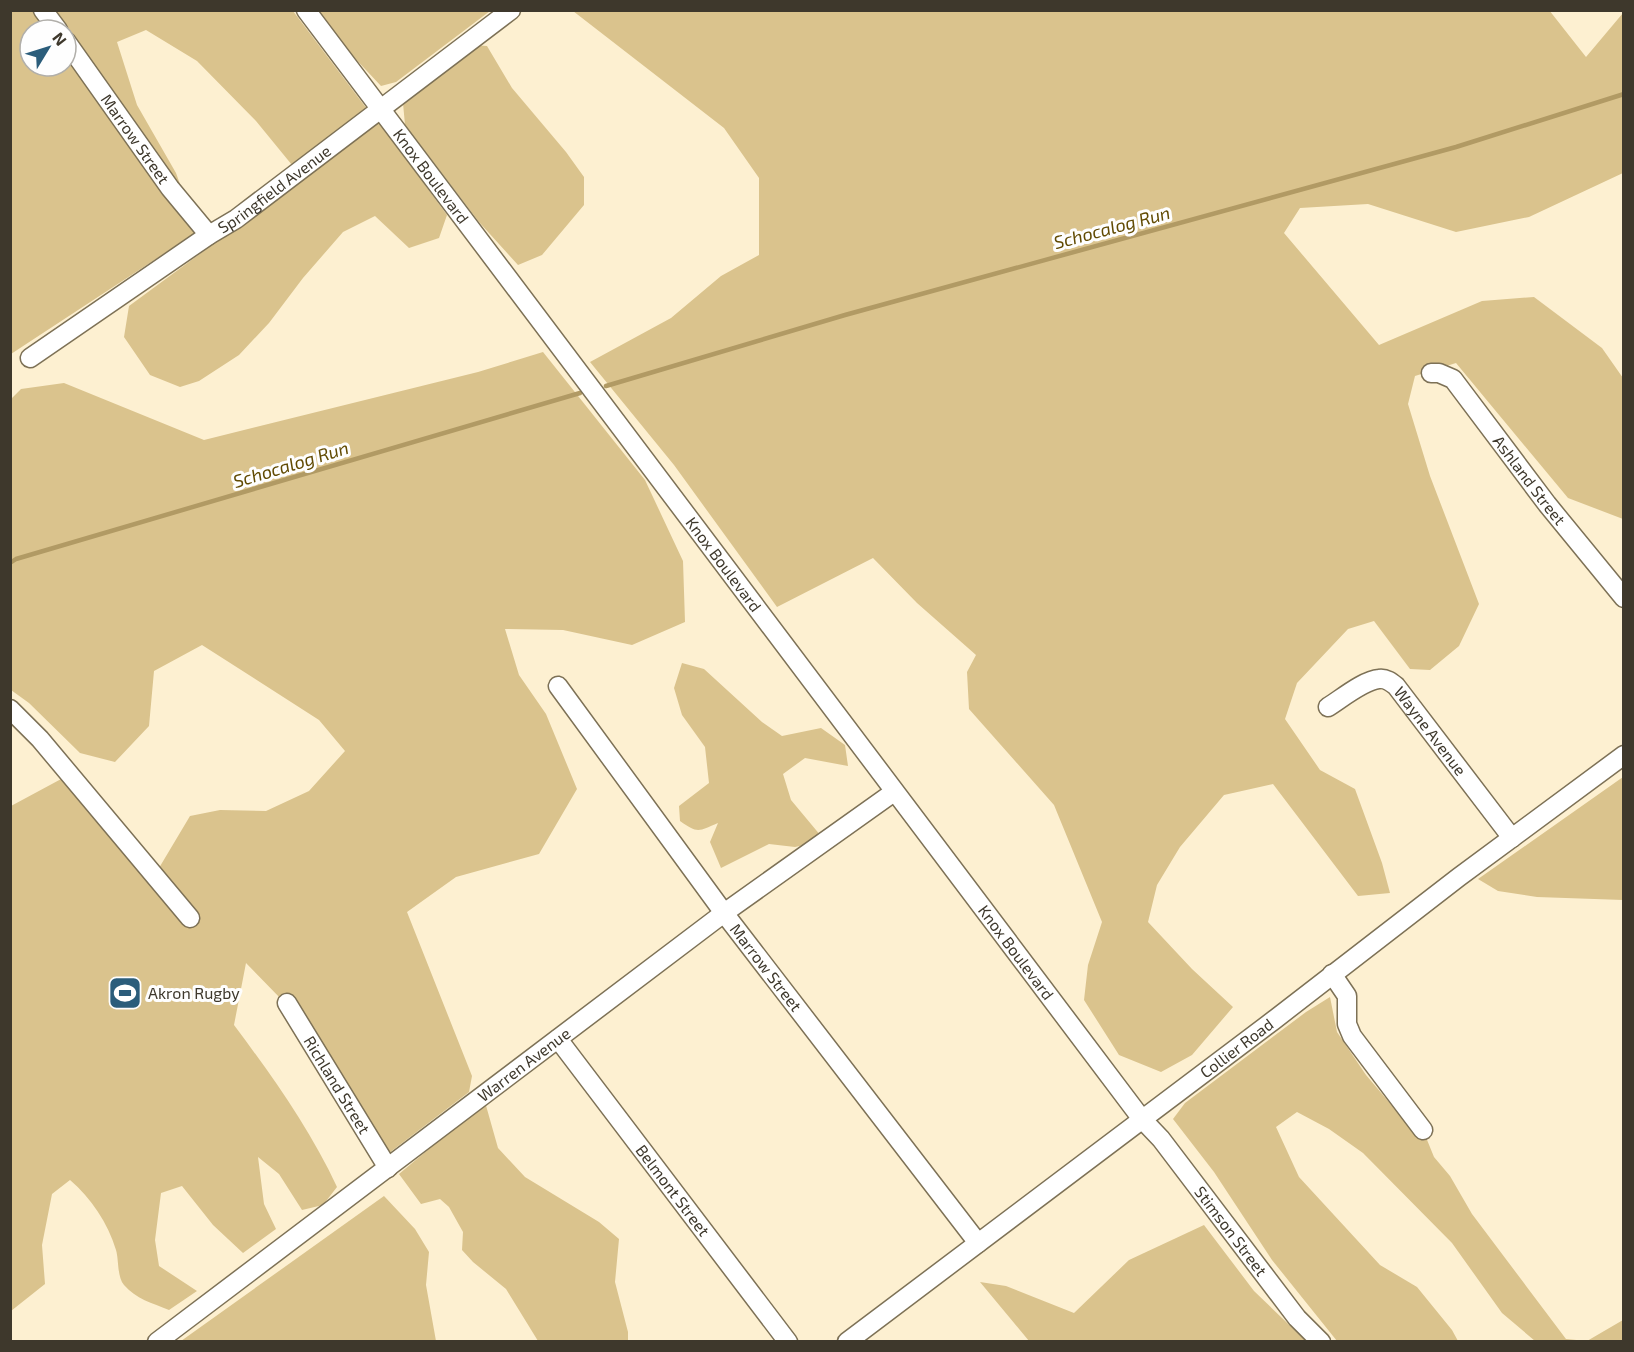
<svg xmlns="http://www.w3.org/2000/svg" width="1634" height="1352" viewBox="0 0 1634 1352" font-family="'Exo 2',sans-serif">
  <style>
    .green { fill: #dac38d; fill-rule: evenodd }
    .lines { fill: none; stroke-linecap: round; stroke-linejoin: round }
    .stream { stroke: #b19a64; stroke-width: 4.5 }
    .minor-casing { stroke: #7d7156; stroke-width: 21 }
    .minor { stroke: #fff; stroke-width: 18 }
    .labels { text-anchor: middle; stroke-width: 6; stroke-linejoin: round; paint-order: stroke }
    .street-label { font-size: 16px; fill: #3e382c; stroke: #fefefe }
    .poi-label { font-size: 16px; fill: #3e382c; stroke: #fefefe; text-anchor: start }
    .water-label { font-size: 18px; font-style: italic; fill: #614a02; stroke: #fefefe }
  </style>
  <rect width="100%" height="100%" fill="#fdf0d1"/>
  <path class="green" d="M1549,10L1586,57L1623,13V173L1529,217L1456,232L1368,204L1300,208L1284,233L1379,345L1482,301L1534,297L1602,348L1623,378V519L1568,498L1456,363L1415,376L1408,404L1430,476L1479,604L1459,646L1430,670L1410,669L1374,621L1348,629L1297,683L1285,719L1320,770L1355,789L1382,863L1390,893L1358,896L1273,784L1224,795L1180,847L1157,885L1148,922L1192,969L1233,1007L1192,1055L1161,1072L1119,1055L1084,1000L1088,965L1102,922L1054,805L969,709L967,672L976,655L917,603L873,558L777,607L674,465L590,362L671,318L721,276L759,255V178L724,128L573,11Z
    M11,11H293L367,109L292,165L256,121L197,61L146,30L117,42L137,105L176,173L197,232L11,354ZM30,30H66V66H30Z
    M318,11H490L396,82L381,86L350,53Z
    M473,45L487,46L512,88L566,152L584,177V205L542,255L518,265L479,222L405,125L403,103Z
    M379,122L447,215L439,238L409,248L375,216L343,232L303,278L269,323L239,355L199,381L180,387L150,375L124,337L129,306Z
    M543,352L645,480L683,561L685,622L632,645L563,630L505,629L519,675L546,714L577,789L539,854L456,877L407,912L472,1076L469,1092L389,1153L319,1038L246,963L234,1025C272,1076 310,1129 337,1187L323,1205L302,1210L279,1174L258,1157L264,1204L276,1229L243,1253L213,1225L182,1186L161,1193L155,1240L159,1266L197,1291L169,1310C152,1303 136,1299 124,1285C117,1277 119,1260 116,1250C108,1223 91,1198 70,1180L52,1194L42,1245L45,1284L11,1311V806L76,771L159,868L190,816L220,810L266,811L309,791L345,751L319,720L202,645L154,671L149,726L115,762L80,753L29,703L11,690V399L21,389L64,383L204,440L478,372Z
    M682,663L704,669L762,722L782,736L821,728L845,745L848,766L805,758L783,774L791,800L821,836L809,844L795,847L769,844L721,868L710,842L718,823C699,831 698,834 680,821L679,806L709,783L705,747L682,715L674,688Z
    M1623,777V900L1537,897L1498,891L1478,879Z
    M1330,997L1337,1032L1366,1075L1399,1114L1423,1130L1434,1157L1450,1176L1472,1214L1566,1339L1587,1341L1623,1320V1341H1535L1502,1313L1452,1243L1363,1153L1329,1129L1297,1112L1276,1127L1299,1177L1380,1265L1417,1287L1452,1330L1458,1341H1337L1272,1260L1214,1172L1173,1119L1185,1103L1306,1012Z
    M485,1102L498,1148L525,1177L599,1222L619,1239L615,1282L628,1332V1341H538L506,1289L473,1262L462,1250L463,1232L449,1207L440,1199L421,1204L399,1174Z
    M384,1196L415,1229L429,1252L426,1285L436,1341H181Z
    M1204,1225L1254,1291L1306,1341H1029L980,1282L1006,1286L1074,1313L1129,1260Z"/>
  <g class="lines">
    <path class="stream" d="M606,386L845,315L1456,147L1624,94
      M10,563L16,559L580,393"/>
    <g class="minor-casing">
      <g id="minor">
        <path d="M43,10L58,30"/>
        <path id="s1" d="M306,10L1141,1118L1161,1139L1297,1318L1321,1342"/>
        <path id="s2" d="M66,41L170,188L209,235"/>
        <path id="s3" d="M30,358L209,235L236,219L511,10"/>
        <path id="s4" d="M1431,373H1439L1453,379L1547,504L1624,598"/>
        <path id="s5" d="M558,686L724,913L978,1243"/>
        <path id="s6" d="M1328,707C1341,699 1364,680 1379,679C1386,678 1391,682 1396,686L1512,838"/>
        <path d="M10,709L40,739L190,918"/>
        <path d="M1332,974L1347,996V1024L1352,1036L1423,1130"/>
        <path id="s7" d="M287,1003L388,1168"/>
        <path id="s8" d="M558,1039L788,1342"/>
        <path id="s9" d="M157,1342L724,913L894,792"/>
        <path id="s10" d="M847,1342L1274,1020L1459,877L1624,755"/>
      </g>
    </g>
    <use href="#minor" class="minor"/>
  </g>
  <defs>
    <g id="stadium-square" transform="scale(1.725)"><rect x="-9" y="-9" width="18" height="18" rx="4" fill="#2b5d7b" stroke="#fefefe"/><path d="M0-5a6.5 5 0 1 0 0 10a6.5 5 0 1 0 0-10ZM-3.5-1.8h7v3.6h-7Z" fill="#fff"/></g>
  </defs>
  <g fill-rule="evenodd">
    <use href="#stadium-square" x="125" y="993"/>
  </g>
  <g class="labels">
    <g class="street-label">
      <text dy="6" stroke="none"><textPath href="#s2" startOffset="120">Marrow Street</textPath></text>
      <text dy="6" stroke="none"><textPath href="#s1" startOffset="208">Knox Boulevard</textPath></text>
      <text dy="6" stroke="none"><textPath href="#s3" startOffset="297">Springfield Avenue</textPath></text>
      <text dy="6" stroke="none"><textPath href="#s4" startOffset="150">Ashland Street</textPath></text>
      <text dy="6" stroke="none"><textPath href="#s1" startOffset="694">Knox Boulevard</textPath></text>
      <text dy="6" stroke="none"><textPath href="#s6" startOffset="134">Wayne Avenue</textPath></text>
      <text dy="6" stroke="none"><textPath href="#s1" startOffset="1180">Knox Boulevard</textPath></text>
      <text dy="6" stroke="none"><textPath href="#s5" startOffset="350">Marrow Street</textPath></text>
      <text dy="6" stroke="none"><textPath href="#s10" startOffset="488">Collier Road</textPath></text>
      <text dy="6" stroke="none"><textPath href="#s9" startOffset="460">Warren Avenue</textPath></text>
      <text dy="6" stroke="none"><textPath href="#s7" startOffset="96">Richland Street</textPath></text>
      <text dy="6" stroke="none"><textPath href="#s8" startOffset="190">Belmont Street</textPath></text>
      <text dy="6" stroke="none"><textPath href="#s1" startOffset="1532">Stimson Street</textPath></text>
    </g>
    <g class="poi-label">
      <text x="148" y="999">Akron Rugby</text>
    </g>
    <g class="water-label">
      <text transform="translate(1112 228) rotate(-15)" y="6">Schocalog Run</text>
      <text transform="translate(291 465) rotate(-17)" y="6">Schocalog Run</text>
    </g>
  </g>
  <rect width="1634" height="1352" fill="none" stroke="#3e382c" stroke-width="24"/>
  <g transform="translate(48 48) rotate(52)"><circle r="28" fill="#fefefe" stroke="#b1afaa" stroke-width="1.5"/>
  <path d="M0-4.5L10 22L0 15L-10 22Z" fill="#2b5d7b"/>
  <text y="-9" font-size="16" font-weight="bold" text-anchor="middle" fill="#3e382c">N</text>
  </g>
</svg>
